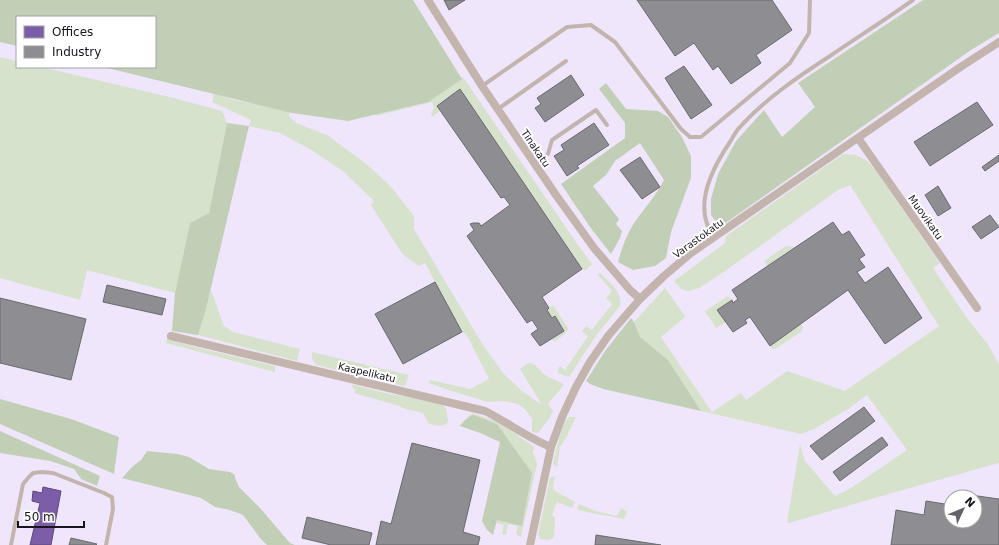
<svg xmlns="http://www.w3.org/2000/svg" width="999" height="545" viewBox="0 0 999 545" font-family="'DejaVu Sans',sans-serif">
  <style>
    .built { fill: #f0e6fb; fill-rule: evenodd }
    .green { fill: #d6e2cb }
    .forest { fill: #c2cfb7 }
    .offices { fill: #7b5ea7; stroke: #5d487d }
    .industry { fill: #8d8d92; stroke: #6a696f }
    .lines { fill: none; stroke-linecap: round; stroke-linejoin: round }
    .service { stroke: #c3b5ae; stroke-width: 4 }
    .minor { stroke: #c3b5ae; stroke-width: 8 }
    .labels { text-anchor: middle; stroke-width: 4; stroke-linejoin: round; paint-order: stroke }
    .street-label { font-size: 10px; fill: #17141c; stroke: #fff }
  </style>
  <rect width="100%" height="100%" fill="#f4eff9"/>
  <path class="built" d="M0,0H999V545H0ZM17,17H155V67H17ZM951,497H975V521H951Z"/>
  <path class="green" d="M0,57L17,61V67H41L174,98L222,111L227,123L209,213L190,223L175,293L87,270L80,300L0,278Z
    M463,77L578,245L592,264L586,270H584L582,269L460,90L437,105L440,111L432,117L431,114L434,107L432,102L375,116L376,109L414,99Z
    M214,94L238,101L268,105L290,106L289,116L296,123L327,135L369,166L392,188L414,216V229L483,345L503,373L522,391L542,405L520,369C523,367 527,363 531,363C536,364 540,371 544,374C550,379 558,380 564,385L548,404L553,411L549,419L538,433L532,432V419L526,410L518,404L505,401L488,402L445,389L429,383L430,380L470,389L489,379L466,334L462,332L425,263L419,266L406,257L401,252L371,205L374,201L344,172L313,151L280,133L249,126L251,120L212,102Z
    M843,154L856,155L866,160L874,168L940,263L933,268L969,321L987,343L999,364V463L885,495L789,523L787,522L800,444L805,461L835,496L851,488L907,450L867,395L848,409L814,429L801,434L701,411L668,360L640,337L634,322L665,288L685,316L684,318L661,337L712,412L741,393L746,400L787,371L845,391L939,326L850,185L838,190L721,274L699,288L688,291L681,289L674,281L725,243L726,236Z
    M786,246L795,247L767,266L764,261Z
    M600,273C609,282 623,292 620,306L598,333L583,355L570,376L569,377L558,373V369L560,366L565,370L588,336L582,331L586,326L592,330L612,304L606,298L612,291L598,275Z
    M211,290L224,326L233,332L300,349L297,361L198,335L206,309Z
    M728,296L732,300L726,322L716,328L705,311Z
    M553,305L568,328L566,333L554,342L552,339L564,331L555,317L552,318L547,310Z
    M800,324L803,327L802,330L801,332L775,349H773L770,346Z
    M167,338L195,347L275,366V372L267,370L166,343Z
    M312,352L409,375L405,386L316,365L312,359Z
    M351,384L385,393L437,402C448,407 447,411 448,422C443,428 436,425 429,424L423,413L406,409L396,405L354,393L355,390Z
    M472,413L493,420L500,423L534,447L533,452L537,464L521,537L516,534L518,526L508,524L506,535L502,534L504,525L496,523L497,520L522,525L497,424L465,420L460,426H459Z
    M569,417H576L567,436L560,447L557,467L553,464C556,453 561,423 569,417Z
    M555,476L553,488L555,491L575,502L572,508L557,502L552,515L555,518L554,537C550,541 546,540 540,539L538,534L550,478Z
    M579,504L596,511L617,516L621,508L627,511L624,519C608,515 594,515 577,509Z"/>
  <path class="forest" d="M0,0H413L462,79L428,102L348,121L292,113L103,67H155V17H17V46L0,42Z
    M923,0H999V33L971,50L720,227L711,215V199L718,174L736,141L764,110L782,137L815,107L798,83Z
    M606,83L626,109L658,111L668,117L682,137L691,156V178L671,232L666,258L655,266L633,270L618,262C622,247 628,231 637,219C646,206 657,194 664,180L640,143L615,161L606,175L593,186L619,219L616,224L622,231L620,238L611,254L590,227L561,184L625,138V123L599,89Z
    M227,123L249,126L206,309L198,335L172,331L175,293L190,223L209,213Z
    M631,318L634,322L640,337L668,360L701,411L603,389L590,384L586,381L605,351Z
    M0,399L71,419L119,437L114,474L0,424Z
    M473,415L497,424L532,473L522,526L497,520L493,535L487,530L482,521L500,442L480,433L460,426L465,420Z
    M0,431L100,476L97,486L81,479L74,469L50,461L0,453Z
    M147,451L177,454L189,457L209,469L230,472L235,475V478L239,487L260,508L290,543L295,545H267L260,538L243,515L230,510L215,507L201,498L122,478L132,467L141,460Z"/>
  <path class="offices" d="M43,487L61,491L51,545H30L40,503L32,501L33,491L42,493Z"/>
  <path class="industry" d="M444,0H465L449,10Z
    M637,0H772L792,30L756,55L761,63L731,84L718,66L713,70L694,43L675,56Z
    M684,66L712,105L691,119L665,78Z
    M571,75L584,95L545,122L535,108L541,104L537,98Z
    M460,89L582,269L542,297L549,308L547,310L552,318L555,316L564,331L540,346L531,334L538,329L532,320L527,323L467,236L474,230L470,224L473,223H479L481,226L510,205L504,197L501,198L437,106Z
    M977,102L993,125L930,166L914,142Z
    M594,123L609,145L577,166L579,168L567,176L554,156L564,150L561,145Z
    M999,155V161L985,171L982,167Z
    M640,157L660,187L642,199L620,170Z
    M938,186L951,208L938,216L925,195Z
    M990,215L999,227L981,239L972,227Z
    M833,222L842,235L849,231L865,255L859,259L865,267L857,272L865,283L888,267L922,318L885,344L848,290L770,346L750,317L745,320L747,323L733,332L717,310L732,300L733,303L738,299L732,290Z
    M435,282L462,332L403,364L375,314Z
    M107,285L166,299L162,315L103,302Z
    M0,298L86,319L71,380L0,363Z
    M864,407L875,421L822,460L810,446Z
    M882,437L888,445L840,481L833,472Z
    M412,443L480,460L463,532L480,537L478,545H376L381,521L391,524Z
    M956,493L999,499V545H891L896,510L924,515L926,501L951,505V521H975V497H956Z
    M307,517L372,533L369,545H331L302,538Z
    M596,535L661,545H595Z
    M71,538L97,544L96,545H69Z"/>
  <g class="lines">
    <path class="service" d="M482,86L567,27L591,25L615,42L681,129L690,137H701L790,63L809,33L810,0
      M498,109L566,61
      M535,164L548,154L552,140L596,110L607,125
      M715,236C713,233 709,228 707,224C697,196 715,164 730,142C733,137 736,131 740,127C765,99 799,76 830,56C858,37 886,19 913,0
      M11,545L23,484L28,478L33,473L42,472L53,473L104,493L112,497L113,509L106,545"/>
    <path class="minor" d="M428,0L482,86L556,195L594,248L630,290L640,299
      M858,138L977,308
      M171,336L485,411C507,422 528,438 551,447
      M530,545L551,447L562,417L576,387L590,362L608,336L640,299L664,276L691,253L959,68L999,42"/>
  </g>
  <g class="labels">
    <g class="street-label">
      <text transform="translate(536 148) rotate(56)" y="4">Tinakatu</text>
      <text transform="translate(926 217) rotate(55)" y="4">Muovikatu</text>
      <text transform="translate(698 238) rotate(-36)" y="4">Varastokatu</text>
      <text transform="translate(367 372) rotate(13)" y="4">Kaapelikatu</text>
    </g>
  </g>
  <rect x="16" y="16" width="140" height="52" fill="#ffffff" stroke="#a2a1a4"/>
  <rect x="24" y="26" width="20" height="12" fill="#7b5ea7" stroke="#a2a1a4"/>
  <text x="52" y="36" font-size="12" fill="#17141c">Offices</text>
  <rect x="24" y="46" width="20" height="12" fill="#8d8d92" stroke="#a2a1a4"/>
  <text x="52" y="56" font-size="12" fill="#17141c">Industry</text>
  <g transform="translate(963 509) rotate(46)"><circle r="19" fill="#ffffff" stroke="#a2a1a4"/>
  <path d="M0-3L7 15L0 10L-7 15Z" fill="#646169"/>
  <text y="-6" font-size="11" font-weight="bold" text-anchor="middle" fill="#17141c">N</text>
  </g>
  <path d="M18 521v6h66v-6" fill="none" stroke="#17141c" stroke-width="2"/>
  <text x="24" y="521" font-size="12" fill="#17141c" stroke="#ffffff" stroke-width="3" paint-order="stroke">50 m</text>
</svg>
